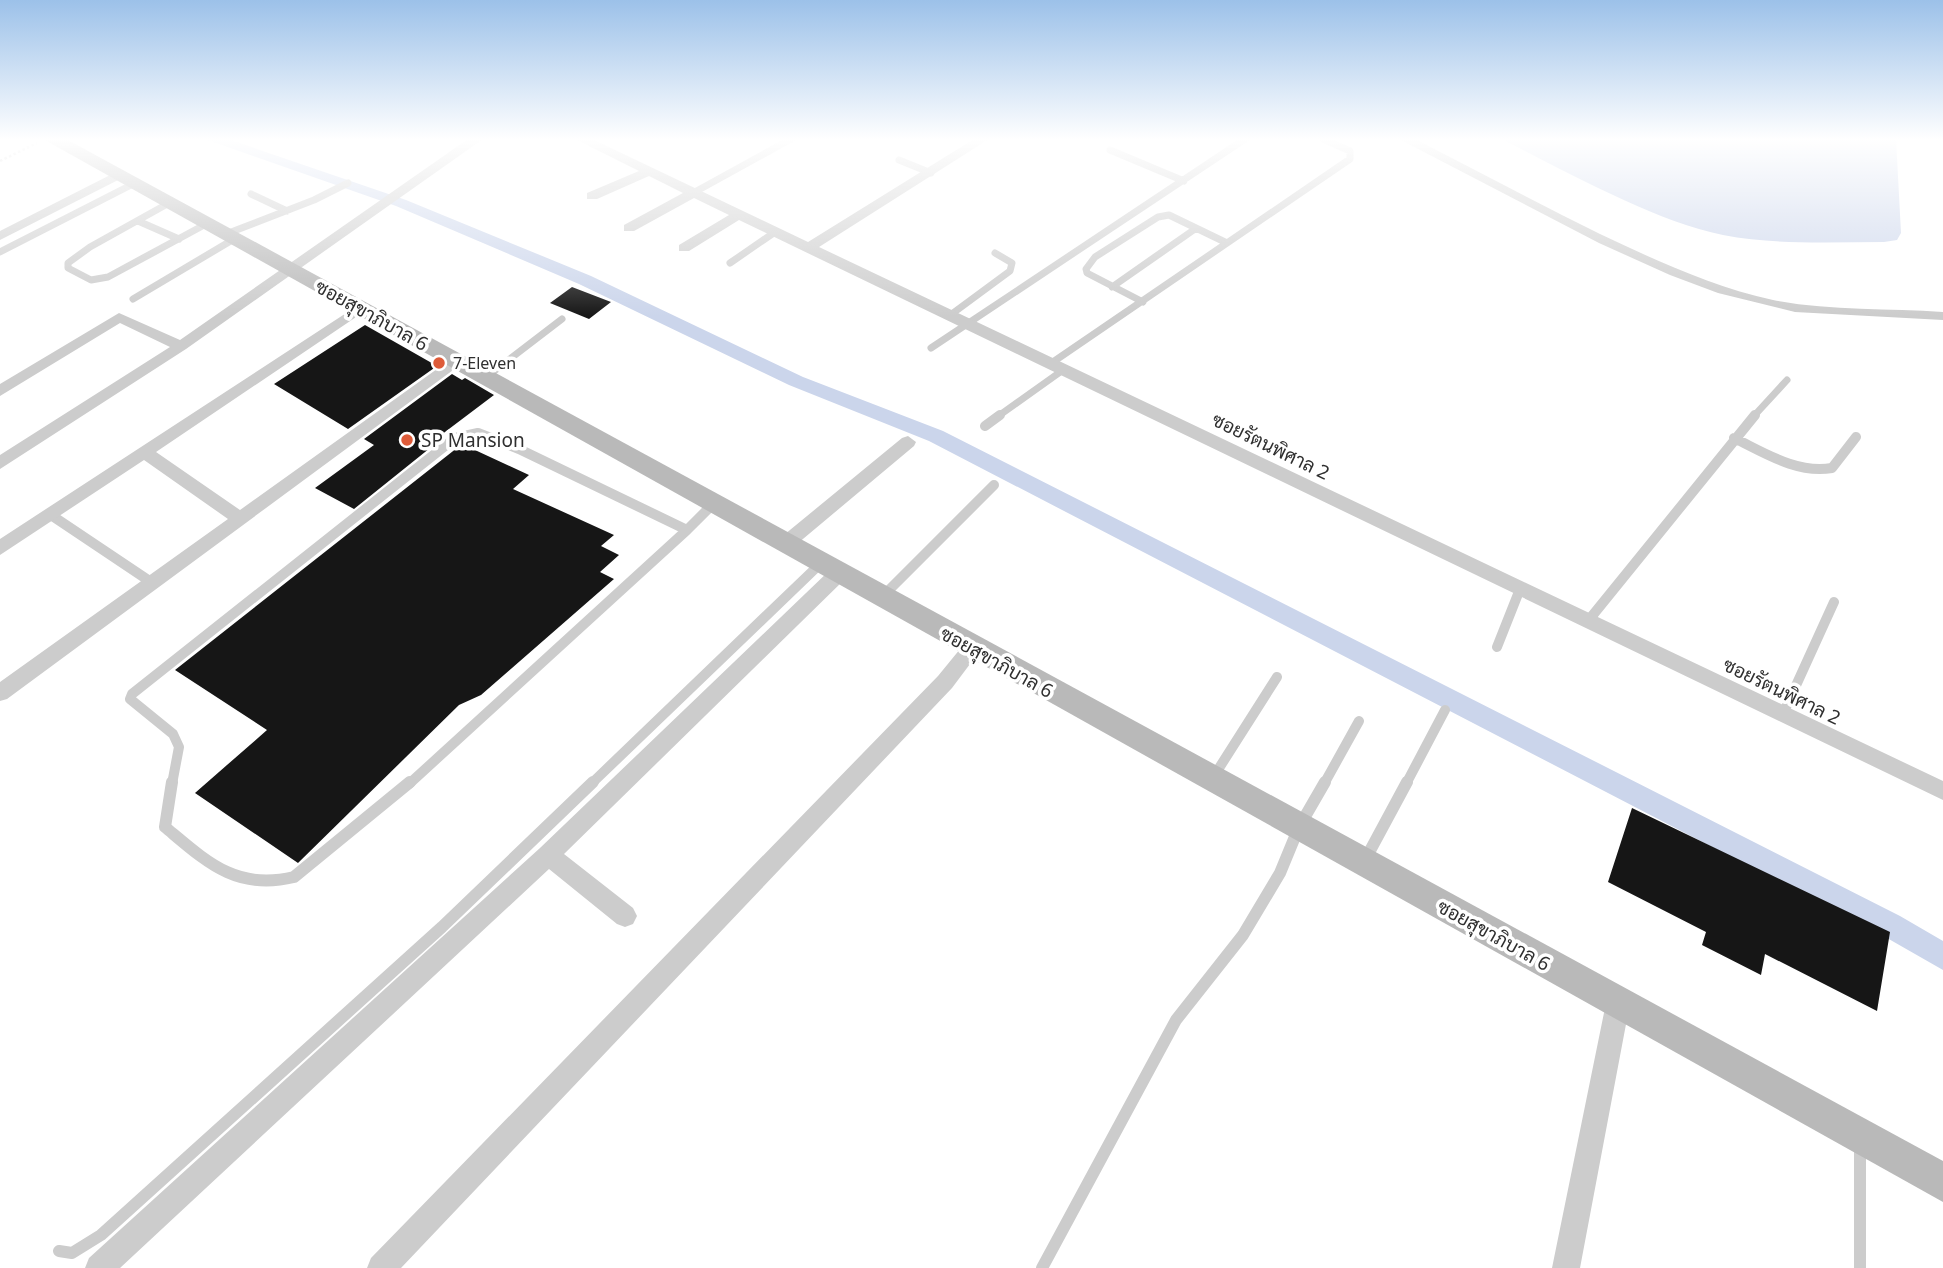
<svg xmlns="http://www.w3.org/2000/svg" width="1943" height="1268" viewBox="0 0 1943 1268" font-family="'Noto Sans',Sarabun,sans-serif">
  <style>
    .water { fill: #cbd5eb }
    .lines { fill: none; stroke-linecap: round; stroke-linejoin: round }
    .canal { fill: #cbd5eb; fill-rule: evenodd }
    .building { fill: #161616 }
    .path { stroke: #ccc; stroke-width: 2.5; stroke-dasharray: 2.5 2.5; stroke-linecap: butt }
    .lane-far2 { stroke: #ccc; stroke-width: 7 }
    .lane-far1 { stroke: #ccc; stroke-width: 10 }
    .lane { stroke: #ccc; stroke-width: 12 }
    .street { fill: #ccc; fill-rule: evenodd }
    .secondary { fill: #b9b9b9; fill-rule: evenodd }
    .poi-dot { fill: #de5b39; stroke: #fff; stroke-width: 2.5 }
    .labels { text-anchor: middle; stroke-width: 7; stroke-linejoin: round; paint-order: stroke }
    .far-poi-label { font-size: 16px; fill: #2f2f2f; stroke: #fff; text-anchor: start }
    .street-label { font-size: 19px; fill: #2f2f2f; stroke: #fff }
    .poi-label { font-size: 19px; fill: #2f2f2f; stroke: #fff; text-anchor: start }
  </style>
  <rect width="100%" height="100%" fill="#fff"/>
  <path class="water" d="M1501,139H1896L1901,233L1897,240L1884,242C1830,242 1775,245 1723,235C1653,221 1566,171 1501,139Z"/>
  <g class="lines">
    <path class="canal" d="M205,139H228L406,200L591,276L803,377L943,431L1900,916L1943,941V970L1880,934L929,441L789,385L579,284L396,206Z"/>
  </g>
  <path class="building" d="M572,287L611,302L589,319L550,303Z
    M365,325L437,366L348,429L274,384Z
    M452,374L462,380L465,378L494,395L441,435L445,436L354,509L315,488L374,445L364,439Z
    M462,444L529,475L513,489L614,535L601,546L619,555L600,572L614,579L481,695L459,705L298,863L195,793L267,730L175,670Z
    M1632,808L1890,932L1877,1011L1765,954L1761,975L1702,945L1706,932L1608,882Z"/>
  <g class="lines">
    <path class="path" d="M0,161L37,143"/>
    <path class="lane-far2" d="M1110,150L1184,181
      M899,160L931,173
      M693,193L791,139
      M251,194L287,211
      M169,203L90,247L68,263V268L91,280L108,277L206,224
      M138,221L179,239
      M226,234L314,200L348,183
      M0,252L133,184
      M730,263L775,232
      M1112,287L1195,229
      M133,299L234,239
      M1143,302L1087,273L1086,269L1095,257L1158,217L1169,215L1227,243
      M949,316L1010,271L1012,263L995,253
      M931,348L1245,139
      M1050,364L1350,159V151L1323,139
      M485,378L562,319
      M997,417L1063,370
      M1753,417L1787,380"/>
    <path class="lane-far1" d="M985,426L1000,415
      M1734,438C1765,453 1797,474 1832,468L1856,437
      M51,515L151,582
      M687,530L713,504
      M883,596L994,485
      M1588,621L1755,415
      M1497,647L1520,589
      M1783,714L1834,602
      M1214,776L1277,677
      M172,784L179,747L173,734L130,699L132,694L455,438L478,433L519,449L687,530
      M409,784L687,530
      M591,784L820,564
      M1324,784L1359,721
      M1406,784L1445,710"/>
    <path class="lane" d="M172,782L165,827C207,862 236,891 294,877L410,782
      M1365,860L1407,782
      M1860,1144V1268
      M59,1251L72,1253L101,1235L442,927L593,782
      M1042,1268L1176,1020L1243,935L1280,873L1299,827L1325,782"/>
    <path class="street" d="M468,139H483L186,349L0,469V455L170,347L120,323L0,396V384L119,313L180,340Z
      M575,139H592L808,242L974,139H989L819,247L1943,781V800L739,220L689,251H679V245L729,215L694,198L634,231H624V225L683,193L649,176L597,199H587V193L639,171Z
      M1399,139H1415C1477,171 1538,203 1600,234C1655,260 1713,287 1773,300C1829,311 1887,308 1943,312V320L1795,312L1718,293L1670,275L1599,243Z
      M118,171L124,175L122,178L0,240V231Z
      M360,304L367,308L365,311L156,452L240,510L451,359H461L464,362L7,699L0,701V682L228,519L144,460L0,555V539Z
      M908,436L916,442L914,446L791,549H779L776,544L779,539L902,438Z
      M838,567L845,569L847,574L845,579L564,854L633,908L637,916L633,924L625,927L617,924L549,869L120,1268H85L89,1258L540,848L831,569Z
      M972,640L979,643L982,648L952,688L401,1268H367L371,1258L938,676L965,643Z
      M1618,991L1627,994L1630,1003L1580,1268H1552L1606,1003L1609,994Z"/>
    <path class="secondary" d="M43,139H66L1943,1161V1202Z"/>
  </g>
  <linearGradient id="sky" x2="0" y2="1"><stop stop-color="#9cc1e9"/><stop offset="0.44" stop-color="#fff"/><stop offset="1" stop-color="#fff" stop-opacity="0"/></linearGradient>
  <rect width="1943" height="317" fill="url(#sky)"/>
  <g class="poi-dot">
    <circle cx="439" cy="363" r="7"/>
    <circle cx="407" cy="440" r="7"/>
  </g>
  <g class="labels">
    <g class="far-poi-label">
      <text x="453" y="369">7-Eleven</text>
    </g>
    <g class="street-label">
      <text transform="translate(372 315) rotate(29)" y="7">ซอยสุขาภิบาล 6</text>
      <text transform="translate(1271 446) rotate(26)" y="7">ซอยรัตนพิศาล 2</text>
      <text transform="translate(997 662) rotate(29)" y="7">ซอยสุขาภิบาล 6</text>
      <text transform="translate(1782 691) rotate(26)" y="7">ซอยรัตนพิศาล 2</text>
      <text transform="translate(1494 935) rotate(29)" y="7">ซอยสุขาภิบาล 6</text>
    </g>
    <g class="poi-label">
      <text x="421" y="447">SP Mansion</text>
    </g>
  </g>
</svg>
